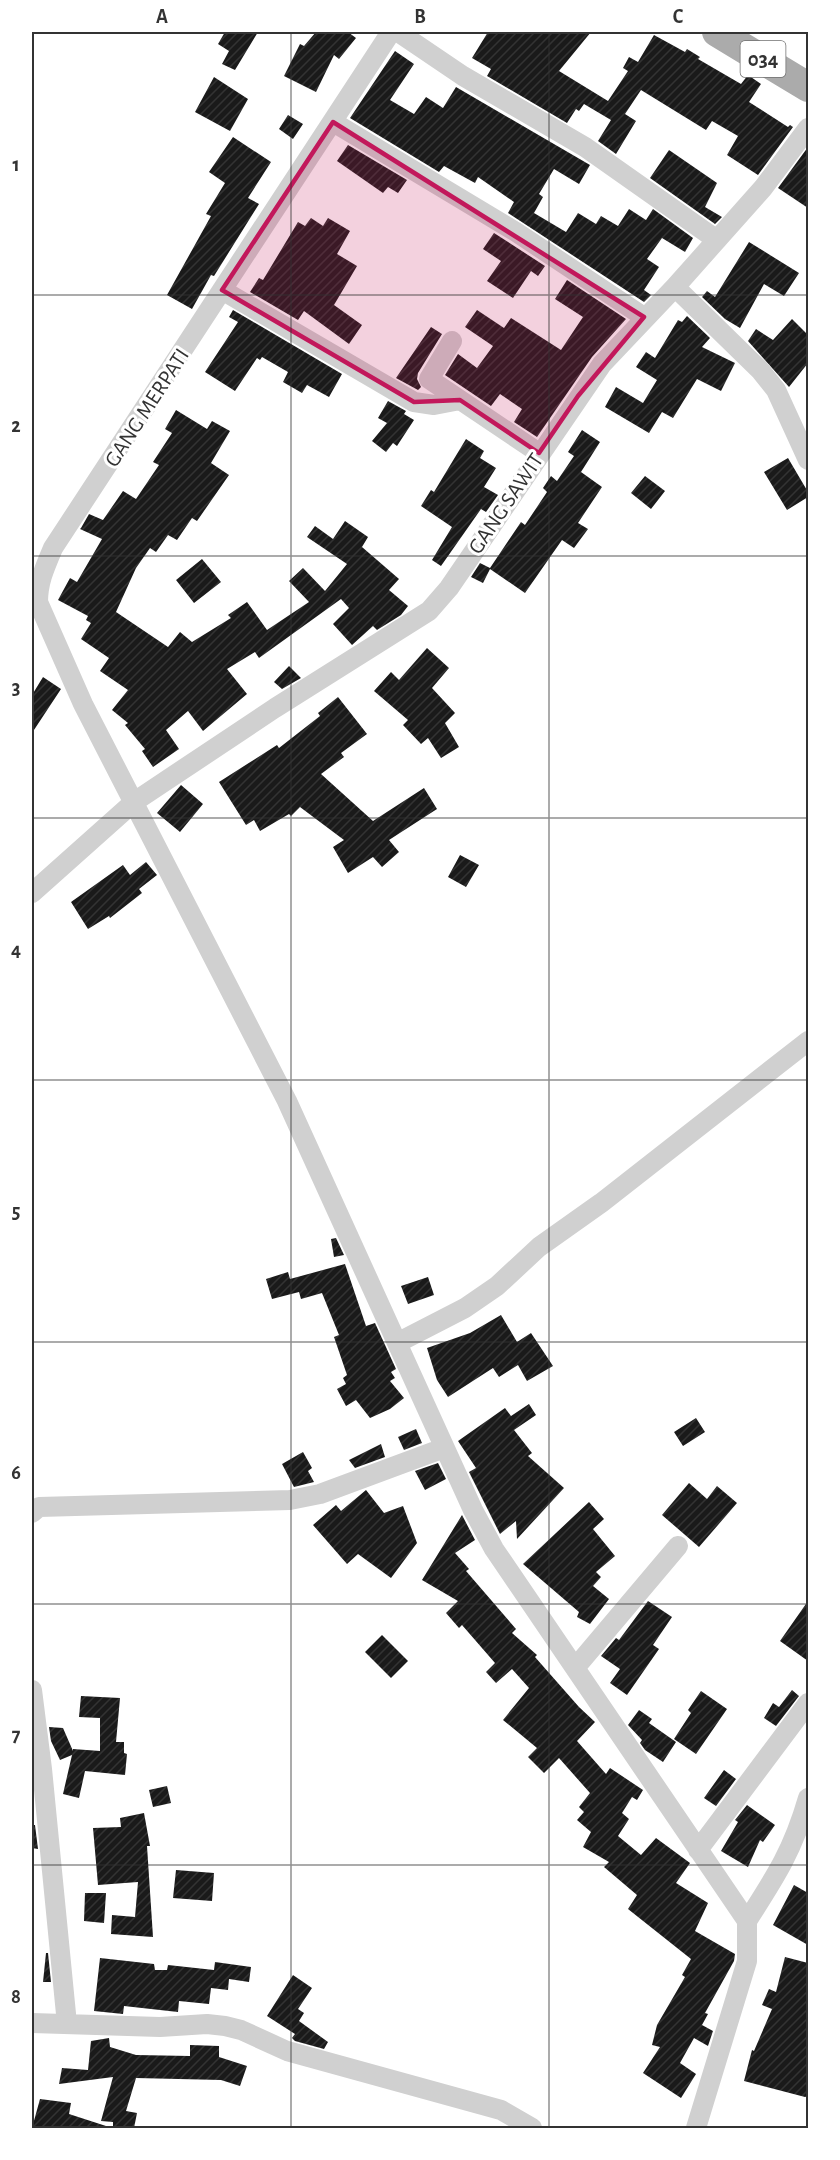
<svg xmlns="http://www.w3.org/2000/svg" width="840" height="2160" viewBox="0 0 840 2160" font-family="'Alegreya Sans',sans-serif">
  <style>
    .building { fill: url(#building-hatch) }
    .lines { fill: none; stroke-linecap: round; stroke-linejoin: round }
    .minor { stroke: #d0d0d0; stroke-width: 20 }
    .primary { stroke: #ababab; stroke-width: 30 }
    .marked { fill: #c2185b; fill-opacity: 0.2; stroke: #c2185b; stroke-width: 4.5; stroke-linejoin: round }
    .grid { fill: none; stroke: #333; stroke-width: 1.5; stroke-opacity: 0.55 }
    .labels { text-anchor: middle; stroke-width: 6; stroke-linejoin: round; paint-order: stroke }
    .shield { fill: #fff; stroke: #707070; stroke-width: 1.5 }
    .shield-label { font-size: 21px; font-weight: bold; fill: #333 }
    .street-label { font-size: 22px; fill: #333; stroke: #fff }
    .neatline { fill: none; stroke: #333; stroke-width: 2 }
    .grid-label { font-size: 20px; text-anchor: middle; font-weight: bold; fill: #333 }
  </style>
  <defs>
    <pattern id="building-hatch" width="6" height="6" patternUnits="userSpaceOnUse" patternTransform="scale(1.5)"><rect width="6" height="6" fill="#1a1a1a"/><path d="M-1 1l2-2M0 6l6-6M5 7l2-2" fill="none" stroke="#333"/></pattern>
  </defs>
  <rect width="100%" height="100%" fill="#fff"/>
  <path class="building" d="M225,32H258L235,70L222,64L229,51L218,44Z
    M316,32H348L356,38L339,59L334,55L316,92L284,76L300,44L304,46Z
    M488,32H591L559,71L608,101L628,71L623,68L629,57L638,62L654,35L685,52L687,49L700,57L698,59L741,84L748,75L761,84L749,102L788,127L790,125L793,127L758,175L727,155L738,136L712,121L706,130L641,90L625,114L636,121L616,154L598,141L611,120L584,104L579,111L576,109L567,123L487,76L491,69L472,58Z
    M395,51L414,64L390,100L414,114L426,97L443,108L456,87L590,165L579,184L554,169L539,194L543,197L534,213L566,232L578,213L596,224L601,216L618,226L629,209L646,220L653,209L693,238L685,252L662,238L647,259L659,267L644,290L651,295L644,302L508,213L514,202L478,177L475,183L444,166L439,172L350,118Z
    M214,77L248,99L230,131L195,112Z
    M288,115L303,124L293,139L279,129Z
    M233,137L271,162L248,198L259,204L214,276L211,275L192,309L167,295L211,216L206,214L225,183L209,172Z
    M348,145L407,180L398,193L388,187L383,193L337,161Z
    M808,147V208L778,188Z
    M669,150L717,183L705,207L722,217L715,224L650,178Z
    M311,218L323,226L328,218L350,231L337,254L357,266L334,305L362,325L349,344L304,311L298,320L250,292L259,278L263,280L298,222L305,226Z
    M494,233L545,266L538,276L531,271L513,298L487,281L501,261L483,249Z
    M749,242L799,273L784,296L764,284L740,328L725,319L702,297L707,291L715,297Z
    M567,280L626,319L592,357L537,437L514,422L522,409L500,394L491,406L445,375L458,354L477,368L493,346L465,327L477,310L504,328L511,318L561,350L583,317L555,299Z
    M233,310L342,374L329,397L307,385L302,393L283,382L288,372L262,357L260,360L257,358L235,391L205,372L238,322L229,317Z
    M687,316L710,338L702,347L735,363L721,391L697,379L673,418L662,412L649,433L605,407L616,387L643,403L657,380L636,367L646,352L655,358L678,320L682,322Z
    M792,319L808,335V363L789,387L748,341L756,329L773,340Z
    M431,327L442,334L418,373L417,379L421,387L418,390L396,378Z
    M388,401L406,411L404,414L414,420L397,446L393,443L386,452L372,441L387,423L378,418Z
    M176,410L207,429L212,421L230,431L211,463L229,475L197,521L192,518L177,540L168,535L156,552L150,548L136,568L116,612L168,647L180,632L192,642L231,618L228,615L247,602L267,630L309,602L289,581L303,568L325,591L347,564L307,537L315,526L333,539L345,521L368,537L362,547L399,579L389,590L408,606L401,615L377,630L373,626L352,645L333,624L349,608L341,599L259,658L255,652L227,669L247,694L203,731L188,711L166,730L179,749L153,767L142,751L145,749L125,725L128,723L112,710L128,690L100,671L109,658L81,639L91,623L86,620L88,616L58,600L70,578L77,582L102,539L80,529L81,528L89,514L103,520L123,491L136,499L159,465L153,462L172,433L165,429Z
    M582,430L600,442L581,472L602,487L578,523L588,529L574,548L562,540L525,593L490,569L483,583L471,577L480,563L490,568L521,522L525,525L547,492L543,488L551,476L557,481L574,456L568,452Z
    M466,439L484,451L480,458L496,468L484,487L498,495L486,512L481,509L441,566L432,560L452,527L421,506L431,490L434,492Z
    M788,458L808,492V497L787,510L764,472Z
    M645,476L665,491L651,509L631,493Z
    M202,559L221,582L194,603L176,580Z
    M427,648L449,668L432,688L455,713L445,723L459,747L441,758L428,738L421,744L403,725L408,720L374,691L391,672L399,680Z
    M289,666L301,678L282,689L274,682Z
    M43,677L61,689L32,733V695Z
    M338,697L367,734L341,753L344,757L321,774L373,821L424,788L437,809L389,840L399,852L382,867L373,857L348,873L333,847L344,840L300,807L291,816L289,814L260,831L254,820L246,825L219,782L277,745L279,748L320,716L318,713Z
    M181,785L203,804L180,832L157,813Z
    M460,855L479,865L466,887L448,877Z
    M146,862L157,875L139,889L142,893L110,918L109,916L88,929L71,902L123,865L130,875Z
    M336,1238L344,1255L334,1257L331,1239Z
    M345,1264L366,1326L375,1323L396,1369L391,1372L395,1378L390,1381L404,1398L390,1409L370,1418L356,1400L346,1406L337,1389L346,1384L343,1378L347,1375L334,1337L339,1335L322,1293L301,1299L299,1292L272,1299L266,1279L288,1272L290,1279Z
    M428,1277L434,1295L408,1304L401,1286Z
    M501,1315L517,1342L531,1333L553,1366L527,1381L518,1365L499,1377L493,1368L448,1397L437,1380L427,1348L470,1333Z
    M529,1404L536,1415L514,1430L532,1453L528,1456L564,1488L517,1539L516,1521L500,1534L469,1472L476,1468L458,1441L505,1408L511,1416Z
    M696,1418L705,1432L683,1446L674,1432Z
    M416,1429L422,1443L404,1450L398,1437Z
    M381,1444L385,1457L355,1468L349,1460Z
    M303,1452L312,1468L308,1471L314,1482L294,1487L282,1464Z
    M438,1463L446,1479L425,1490L415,1471Z
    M689,1483L707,1499L717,1486L737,1503L699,1547L662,1515Z
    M366,1490L384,1513L403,1506L417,1543L391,1578L358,1554L347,1564L313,1525L336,1505L341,1511Z
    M589,1502L604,1519L593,1529L615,1556L596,1572L601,1577L593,1586L609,1599L590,1624L577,1617L579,1612L523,1564Z
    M462,1515L475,1540L455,1553L469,1569L466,1571L516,1629L512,1633L537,1655L535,1657L579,1707L595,1722L577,1741L606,1774L610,1768L643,1790L637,1800L632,1797L622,1813L629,1819L618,1836L641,1855L656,1838L690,1863L676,1883L708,1903L695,1931L735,1954L734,1961L705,2013L708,2014L702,2025L713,2031L708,2046L694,2038L680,2063L696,2074L681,2098L643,2073L660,2047L652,2045L657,2025L685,1977L682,1975L691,1959L628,1909L637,1895L604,1867L609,1862L583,1847L591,1832L577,1820L584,1812L579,1807L590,1793L559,1758L544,1773L528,1757L537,1748L503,1720L529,1688L512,1669L496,1683L486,1672L495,1663L462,1625L459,1628L446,1613L458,1601L422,1580Z
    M648,1601L672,1617L653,1645L659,1649L627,1695L610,1683L620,1669L601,1656L616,1638L619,1640Z
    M808,1601V1661L780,1641Z
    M382,1635L408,1661L391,1678L365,1652Z
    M792,1690L799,1696L776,1726L764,1718L773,1703L779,1707Z
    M701,1691L727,1709L696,1754L674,1739L691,1713L688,1710Z
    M81,1696L120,1698L116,1742H124V1753L127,1754L125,1775L85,1771L79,1798L63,1794L72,1755L60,1760L51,1741L49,1727L63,1728L73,1751V1749L100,1751V1718L79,1717Z
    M639,1710L652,1719L649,1723L676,1742L663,1762L645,1750L640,1743L642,1740L628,1725Z
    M724,1770L736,1779L716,1806L704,1798Z
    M167,1786L171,1803L153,1807L149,1790Z
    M747,1805L775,1825L763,1842L760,1840L748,1867L721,1851L738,1822L735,1820Z
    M144,1813L150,1846H147L153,1937L111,1934L112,1915L135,1917L138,1882L98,1885L93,1828L121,1827L120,1818Z
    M32,1825H35L38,1849L32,1848Z
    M176,1870L214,1873L212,1901L173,1898Z
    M794,1885L808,1893V1945L773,1925Z
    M85,1893H106L104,1923L84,1921Z
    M46,1953H48L51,1982H43Z
    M785,1957L808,1963V2096L805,2097L744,2081L752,2050L754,2051L772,2009L762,2005L769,1989L776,1992Z
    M100,1958L154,1964L155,1970H167L168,1965L214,1970L215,1962L251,1967L249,1982L229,1979L228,1990L211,1988L209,2004L179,2001L178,2012L124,2006L123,2014L94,2011Z
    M293,1975L312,1988L298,2009L304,2013L299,2021L328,2042L324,2049L295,2041L292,2038L295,2034L267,2016Z
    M109,2038L110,2047L136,2055L190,2056V2045L219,2046V2057L247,2066L240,2086L221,2080L136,2078L126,2111L137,2113L134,2128H113V2122L101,2121L113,2077L59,2084L62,2068L88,2070L91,2041Z
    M40,2099L71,2103L69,2114L106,2126L105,2128H32Z"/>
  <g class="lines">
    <path class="minor" d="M391,32L53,548C45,567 38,582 38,602L83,704L287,1101L473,1510L494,1549L747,1921V1961L696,2128
      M398,32L463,76L585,147L717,240
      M333,122L516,232L644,317
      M675,287L760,370L776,390L808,460
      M222,290L414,402L434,405L460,400
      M452,341L429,379L539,453
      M32,893L134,802L275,708L429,611L449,588L602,364L675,287L763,188L808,128
      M397,1343L465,1308L497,1286L539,1247L601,1203L808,1041
      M32,1513L39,1507L290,1500L320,1494L444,1448
      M575,1668L678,1546
      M32,1690L42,1769L67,2024
      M698,1850L808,1703
      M747,1921C776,1876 793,1850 808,1798
      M32,2023L160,2027L207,2024L225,2026L241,2030L287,2051L501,2110L532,2128"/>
    <path class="primary" d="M717,32L808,87"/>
  </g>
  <path class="marked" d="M333,122L644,317L578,396L539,453L460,400L414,402L222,290Z"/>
  <path class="grid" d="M291,32V2128M549,32V2128M32,295H808M32,556H808M32,818H808M32,1080H808M32,1342H808M32,1604H808M32,1865H808"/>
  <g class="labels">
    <rect class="shield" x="740.5" y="41" width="45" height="36" rx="4.5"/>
    <g class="shield-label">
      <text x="763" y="66">034</text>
    </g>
    <g class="street-label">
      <text transform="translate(146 407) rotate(-57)" y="8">GANG MERPATI</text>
      <text transform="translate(505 503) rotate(-56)" y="8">GANG SAWIT</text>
    </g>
  </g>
  <rect width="840" height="2160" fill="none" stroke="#ffffff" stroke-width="66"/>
  <rect x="33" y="33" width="774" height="2094" class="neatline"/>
  <g class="grid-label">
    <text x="162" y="23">A</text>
    <text x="420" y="23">B</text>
    <text x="678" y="23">C</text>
    <text x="16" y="171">1</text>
    <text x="16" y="432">2</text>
    <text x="16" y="694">3</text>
    <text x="16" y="956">4</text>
    <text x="16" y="1218">5</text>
    <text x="16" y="1479">6</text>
    <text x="16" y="1741">7</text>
    <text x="16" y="2003">8</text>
  </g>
</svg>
